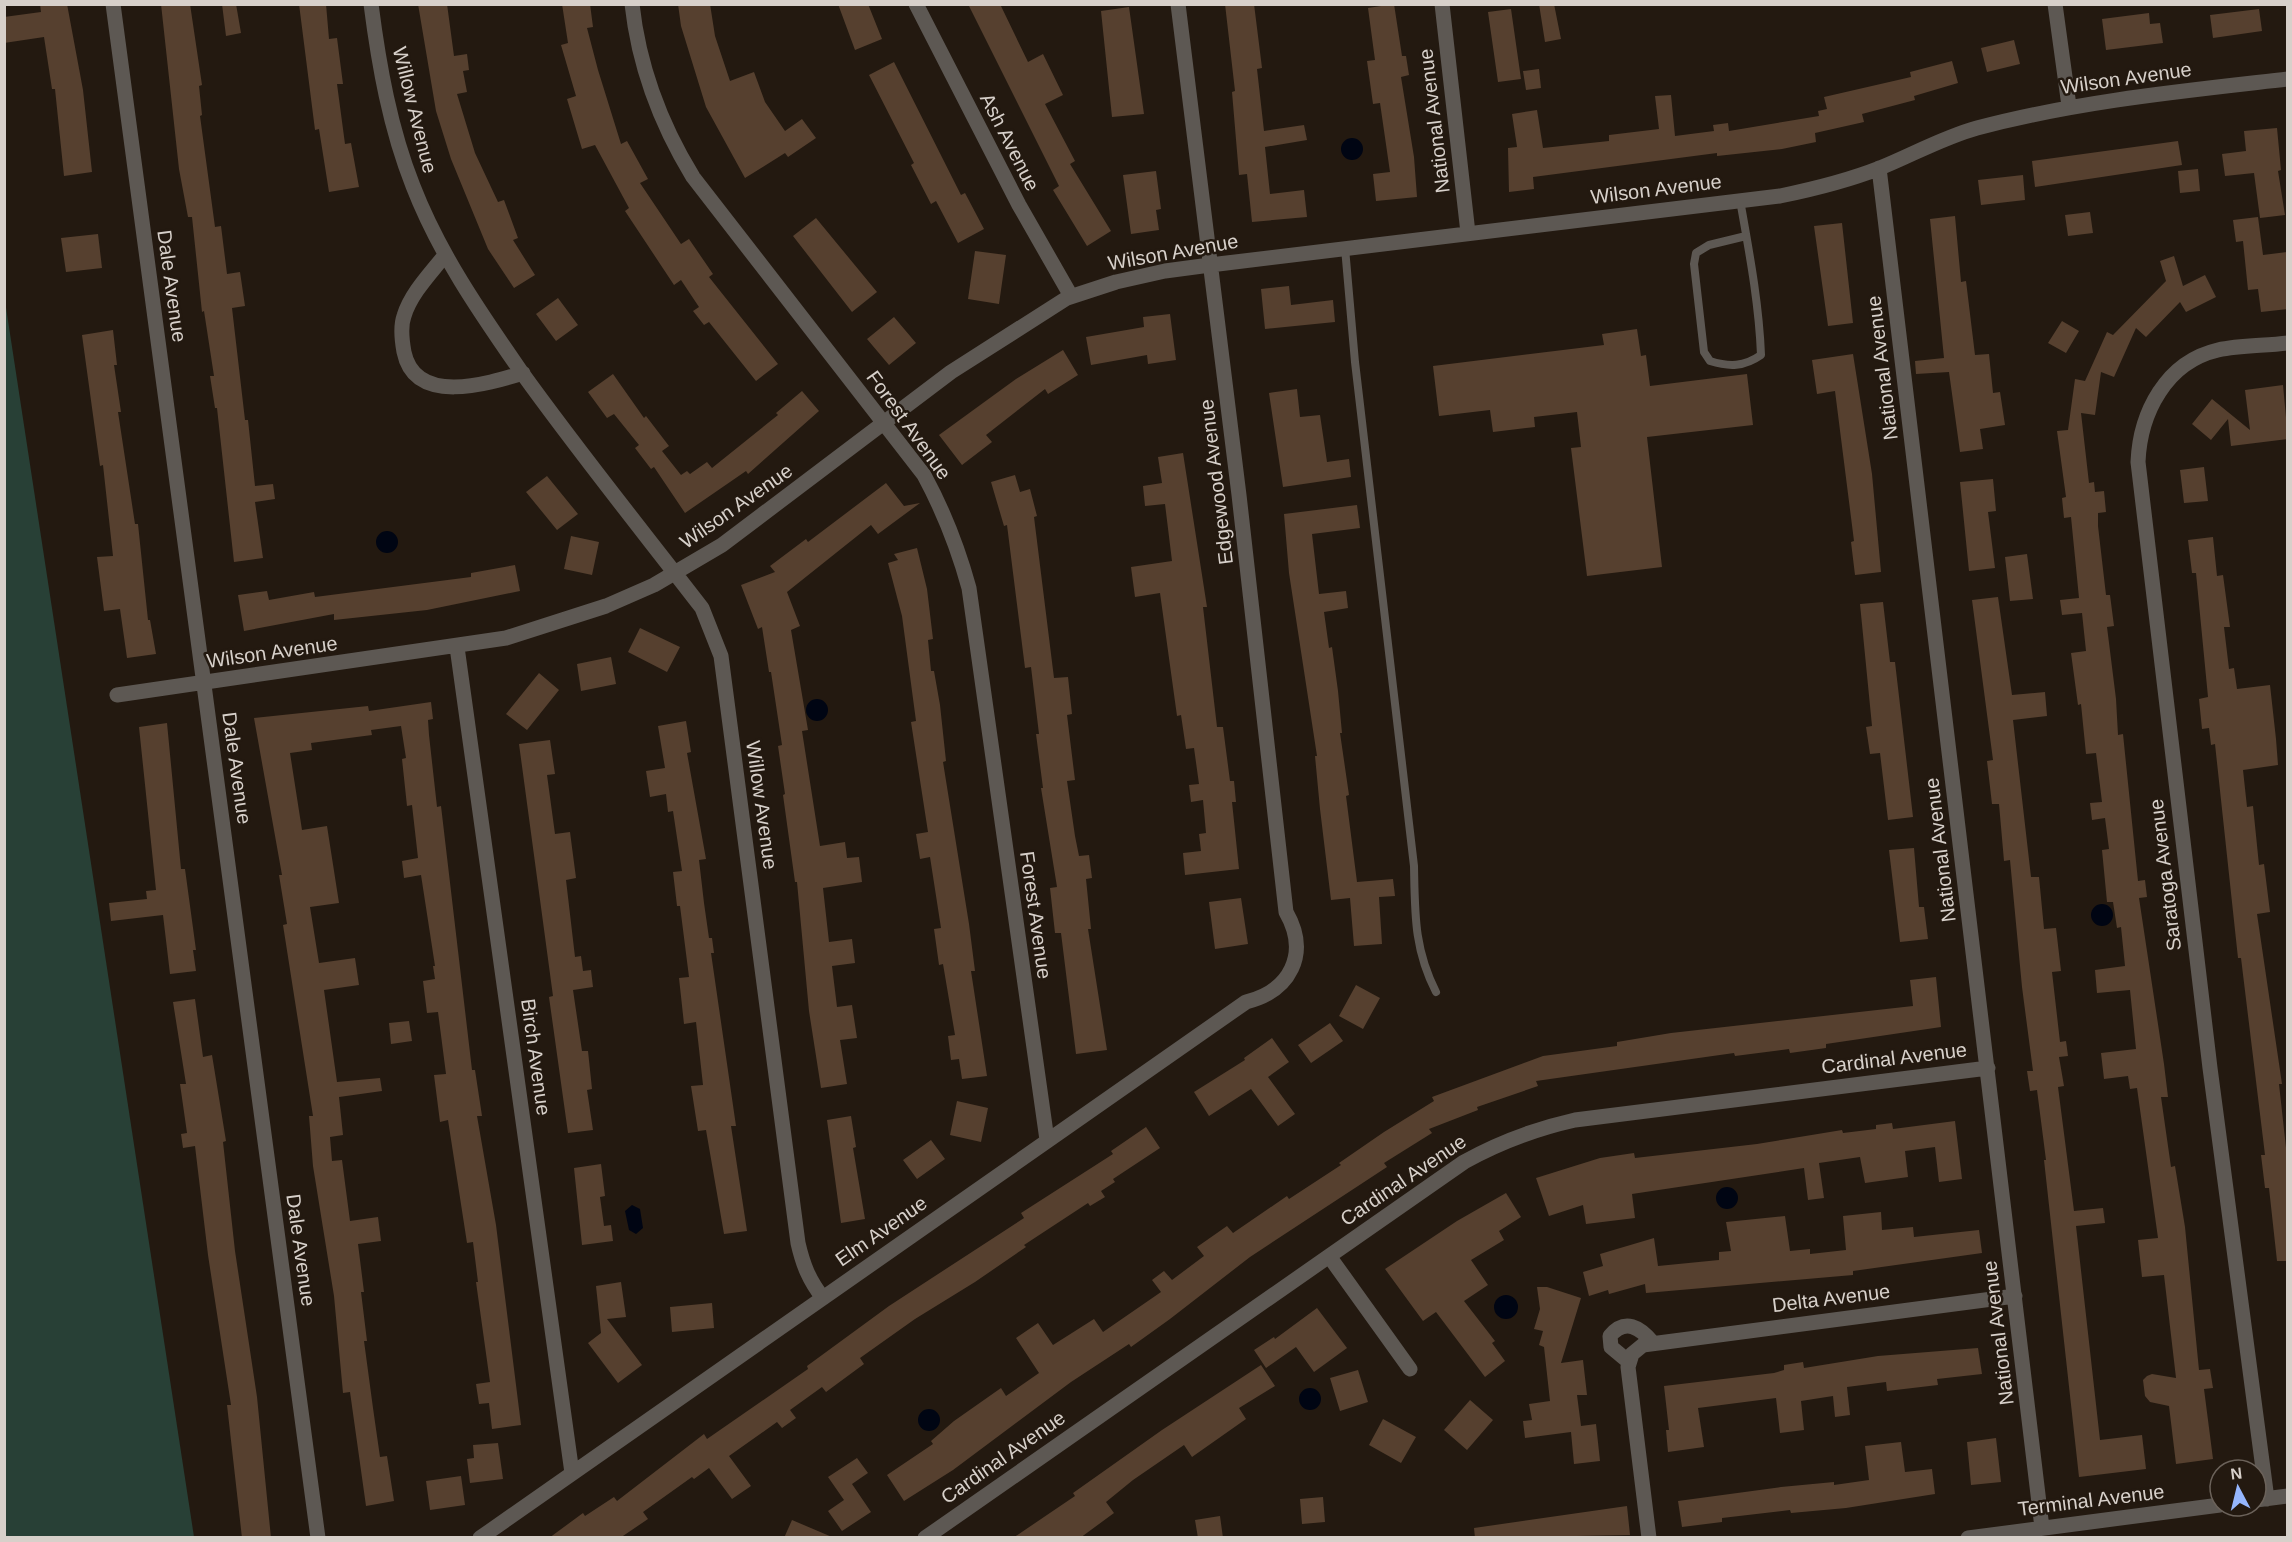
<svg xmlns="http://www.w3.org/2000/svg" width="2292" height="1542" viewBox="0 0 2292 1542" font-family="Arial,sans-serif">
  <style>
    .green { fill: #284036 }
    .water { fill: #000513 }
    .building { fill: #56402f }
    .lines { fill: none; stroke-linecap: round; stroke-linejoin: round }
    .service { stroke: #5d5853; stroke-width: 8 }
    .minor { stroke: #5d5853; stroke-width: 15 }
    .labels { text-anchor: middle; stroke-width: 5; stroke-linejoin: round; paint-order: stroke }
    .street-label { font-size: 20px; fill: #d7d0ca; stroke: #231910 }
  </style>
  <rect width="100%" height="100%" fill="#231910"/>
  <path class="green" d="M4,301H5L194,1537H5Z"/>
  <path class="water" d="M1341 149a11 11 0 1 1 22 0a11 11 0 1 1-22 0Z
    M376 542a11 11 0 1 1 22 0a11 11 0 1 1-22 0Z
    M806 710a11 11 0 1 1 22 0a11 11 0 1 1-22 0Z
    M2091 915a11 11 0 1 1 22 0a11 11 0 1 1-22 0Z
    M1716 1198a11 11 0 1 1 22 0a11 11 0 1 1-22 0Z
    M632,1205L640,1209L643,1228L636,1234L629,1230L625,1211Z
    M1494 1307a12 12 0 1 1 24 0a12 12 0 1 1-24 0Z
    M1299 1399a11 11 0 1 1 22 0a11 11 0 1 1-22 0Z
    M918 1420a11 11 0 1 1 22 0a11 11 0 1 1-22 0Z"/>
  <path class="building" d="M40,4H67L83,90L92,172L64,176L55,89H52L44,37L4,43V17L41,12Z
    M161,4H190L202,85L199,86L202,115L200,116L215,227L221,226L227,274L240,272L245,306L232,308L245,420H248L255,486L273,484L275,499L255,502L263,558L234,562L217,408H215L210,376H214L204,311L202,312L192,217H188L179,169Z
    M222,4H236L241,33L226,36Z
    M299,4H326L329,39L337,38L343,84H337L345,144L351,143L359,187L329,192L319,129L315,130Z
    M418,4H447L454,56L467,54L469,70L463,71L467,92L457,94L475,153L498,202L504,200L518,238L513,240L535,275L514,288L488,249L451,159L436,111Z
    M562,4H590L593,27L587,28L598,70L621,144L627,141L648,179L640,183L681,244L689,239L713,274L709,277L778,364L756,381L709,322L704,325L693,311L699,307L681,280L674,285L625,211L629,208L595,145L582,149L567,99L576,96L561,45L568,43Z
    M678,4H710L715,36L730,81L754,72L765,102L785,131L802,119L816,138L788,157L785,153L745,178L706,107L681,26Z
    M838,4H868L882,39L855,50Z
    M968,4H1000L1028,62L1043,54L1063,95L1045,104L1075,161L1070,164L1111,231L1087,246L1053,190L1059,186Z
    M1225,4H1254L1262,68L1257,69L1264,131L1304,125L1307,140L1265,147L1270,194L1304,190L1307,217L1252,222L1247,174L1239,175L1232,92L1235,91Z
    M1394,4L1402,56H1406L1409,75L1401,77L1414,157L1417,197L1376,201L1373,174L1390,172L1380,103L1373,104L1367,61L1375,60L1368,8Z
    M1539,4H1554L1561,39L1545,42Z
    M1129,7L1144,114L1112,117L1101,11Z
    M1511,9L1521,79L1498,82L1488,12Z
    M2259,9L2262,31L2213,38L2210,15Z
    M2149,13L2150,24L2160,23L2163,43L2106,50L2102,19Z
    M2014,40L2020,64L1987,72L1981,48Z
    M1952,61L1958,83L1914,96L1915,100L1862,114L1864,122L1815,133L1816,142L1782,149L1717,156V153L1533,177L1534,189L1509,192L1508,148L1517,147L1512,114L1537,110L1543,148L1609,141V135L1659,129L1655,96L1671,95L1675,136L1714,131L1713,125L1728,123L1729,131L1819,116L1818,111L1827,109L1824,97L1911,77L1910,72Z
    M894,62L961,195L965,193L984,229L958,243L936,201L931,204L911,165L914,163L869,75Z
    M1539,69L1541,88L1526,90L1523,71Z
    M2277,128L2281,170L2278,171L2285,215L2260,218L2254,173L2225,176L2222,154L2246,151L2244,131Z
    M2178,141L2182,165L2035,187L2032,161Z
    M2198,169L2200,191L2180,193L2178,171Z
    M1156,171L1161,209L1156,210L1159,230L1131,234L1123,175Z
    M2023,175L2025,200L1981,205L1978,180Z
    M2090,212L2093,233L2068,236L2065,215Z
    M1955,216L1961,282L1966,281L1975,355L1989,354L1993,393L2000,392L2005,425L1980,429L1983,449L1960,452L1949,372L1916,374L1915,361L1944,358L1930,219Z
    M2258,217L2263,255L2287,252L2288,309L2261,312L2258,289L2248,290L2243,241L2236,242L2233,220Z
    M816,218L877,292L852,312L793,236Z
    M1842,223L1853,323L1828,326L1814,226Z
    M98,234L102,268L66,272L61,238Z
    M975,251L1006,255L999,304L968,299Z
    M2174,256L2183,286L2205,275L2216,297L2186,312L2180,302L2146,337L2136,328L2114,377L2101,372L2095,415L2081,413L2089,483L2094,482L2095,492L2104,491L2106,512L2098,513V526L2106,595H2110L2114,626L2107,627L2116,699L2118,735L2123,734L2138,881L2145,880L2147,897L2139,898L2164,1064L2168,1097H2161L2171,1167L2175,1166L2185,1227L2199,1370L2210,1369L2213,1388L2204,1389L2213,1459L2176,1464L2169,1406L2150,1402L2145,1396L2143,1380L2147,1376L2152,1374L2176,1378L2164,1275L2142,1277L2138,1240L2158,1238L2137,1088L2130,1089L2128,1076L2104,1079L2101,1053L2136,1049L2130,990L2097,993L2095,970L2125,966L2121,927L2117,928L2113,902H2107L2102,850L2109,849L2105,818L2092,820L2090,803L2102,802L2096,753L2086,754L2081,704L2078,705L2071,653L2086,651L2082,613L2062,615L2060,600L2079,598L2071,517L2064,518L2062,498L2066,497L2057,431L2068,430L2075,379L2085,381L2107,332L2113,335L2166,281L2160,261Z
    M1289,286L1291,305L1333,300L1335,322L1265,329L1261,289Z
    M558,298L578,325L556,341L536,314Z
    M1170,314L1176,360L1148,364L1147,355L1091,365L1086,337L1144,327L1143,317Z
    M894,317L916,343L889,365L867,339Z
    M2062,321L2079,331L2066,353L2048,343Z
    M1637,329L1641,356L1646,355L1650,386L1747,374L1753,425L1647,437L1662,567L1587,576L1571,448L1581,447L1577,412L1534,417L1535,427L1493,432L1490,410L1439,416L1433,366L1604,345L1602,334Z
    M113,330L117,365H114L121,412H118L135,524H138L148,620H150L156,654L127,658L120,609L104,611L97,557L113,556L103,465L100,466L82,335Z
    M1063,350L1078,375L1048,394L1045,389L986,435L992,442L962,465L939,435L1016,379Z
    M1853,354L1872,474L1881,572L1855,575L1851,542L1854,541L1835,391L1817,394L1812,360Z
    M613,374L644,418L646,416L669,446L662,451L681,475L687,471L690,474L707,462L712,468L778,415L776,413L802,391L819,411L748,474L746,471L685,513L654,467L651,469L635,448L639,445L614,414L607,418L588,392Z
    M2283,385L2288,439L2231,446L2228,419L2211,440L2192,424L2212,399L2250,430L2245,390Z
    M1297,389L1300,417L1320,415L1327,462L1349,459L1351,477L1283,487L1269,393Z
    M1183,453L1207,607H1203L1217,727H1223L1230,781H1234L1236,802H1232L1239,869L1185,875L1183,853L1201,851L1199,834L1206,833L1203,800L1191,802L1189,785L1199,784L1194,748L1186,749L1181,715L1177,716L1160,593L1135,597L1131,567L1172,561L1165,504L1145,506L1143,486L1162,483L1158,457Z
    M2204,467L2208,501L2184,503L2180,470Z
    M1015,475L1020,492L1030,489L1037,516L1034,517L1054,678L1068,677L1072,714L1067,715L1075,780L1067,781L1075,836L1079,856L1089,855L1092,878L1086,879L1091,929H1088L1107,1050L1076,1054L1061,933H1055L1050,888L1057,887L1041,788H1043L1036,734H1039L1031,667L1025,668L1007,525L1004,526L991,482Z
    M547,476L578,514L557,530L526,492Z
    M1993,479L1996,511L1988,512L1995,568L1969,571L1960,482Z
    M886,483L904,506L920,503L878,534L871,525L787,592L800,626L791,630L808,730L802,731L820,846L845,842L847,858L859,857L862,882L823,888L829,942L852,939L855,963L832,966L837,1007L852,1005L857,1038L840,1040L847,1084L821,1088L809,1011L797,882H795L783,795L785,794L778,746L782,745L771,672H769L762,627L758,629L741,585L775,572L770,566L806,539L808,542Z
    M1357,505L1360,528L1312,534L1319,594L1346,591L1348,608L1324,612L1329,648L1332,647L1338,691L1342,733H1340L1349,795L1346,796L1357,882L1393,879L1395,896L1379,897L1382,944L1354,946L1350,898L1331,900L1320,809L1315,756H1317L1289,573L1284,514Z
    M571,536L599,542L592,575L564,569Z
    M2213,537L2217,576L2223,575L2230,627H2224L2229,669L2234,668L2237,689L2270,685L2276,739L2278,765L2243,770L2247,807L2253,806L2259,865L2264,864L2270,912L2257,914L2282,1084H2279L2288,1166V1261H2277L2269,1188H2265L2261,1155H2265L2241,958H2238L2215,744L2211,745L2209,728L2202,729L2199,699L2208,697L2196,573H2192L2188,540Z
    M917,548L927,589L933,639L928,640L931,671H934L940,705L946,761L943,762L969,924L975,971H971L987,1076L962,1079L959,1059L951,1060L948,1036L955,1035L943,964L939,965L934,929L941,928L930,857L920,859L916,834L928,832L911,722L916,721L902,616L888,563L898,560L894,554Z
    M2027,554L2033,599L2010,601L2005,557Z
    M515,565L520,591L427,610L334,620V614L244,631L238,595L267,591L269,600L314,592L315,597L471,577V573Z
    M1998,597L2012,695L2045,692L2047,716L2013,720L2031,877H2039L2044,929L2056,928L2061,971L2052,972L2060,1042L2066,1041L2068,1056L2059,1057L2064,1086L2058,1087L2074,1211L2103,1208L2105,1223L2076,1226L2100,1440L2142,1435L2146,1469L2079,1477L2044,1160H2046L2037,1090L2030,1091L2027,1071H2033L2022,987L2010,860L2004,861L1999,804H1992L1987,761L1993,760L1972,600Z
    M1883,602L1890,662H1895L1913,817L1888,820L1880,753L1870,754L1866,727L1872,726L1860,604Z
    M640,628L680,647L667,672L628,652Z
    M611,657L616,684L581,691L577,664Z
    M539,673L559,690L527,730L506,714Z
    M431,702L433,719L428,720L429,735L437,807L441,806L472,1070H475L482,1116H477L496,1225L521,1425L492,1429L489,1403L479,1404L476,1384L490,1382L476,1282H478L473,1242L467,1243L448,1120L440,1122L434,1075L446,1074L438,1012L427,1013L423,981L435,979L433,966H435L421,875L404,878L402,861L418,858L412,805L407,806L402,759L406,758L401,726L371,730L372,735L311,743L312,750L290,753L302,830L327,826L339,903L310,907L319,963L355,958L359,985L324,990L337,1082L380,1078L382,1091L339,1097L343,1135L330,1137L332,1161L342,1160L350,1221L378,1217L381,1241L358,1244L364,1292H361L367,1341H364L373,1408L380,1457L387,1456L394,1501L366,1506L350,1392L343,1393L334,1296L313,1166L309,1116H313L283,925L287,924L279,875H282L254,718L368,706L369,711Z
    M686,721L691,752L687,753L706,859L699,860L704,903L709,938H712L714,953H711L736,1126H731L747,1231L724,1234L706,1130L698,1131L691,1086L703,1085L696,1022L684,1024L679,978L689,977L680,906H677L673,872L682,871L673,811L668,812L666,794L650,797L646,771L665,768L658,726Z
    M167,723L181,869H185L196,950H193L196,971L170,974L163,915L111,921L109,903L147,899L146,891L156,890L139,727Z
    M550,740L555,774L547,775L555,834L570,832L576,878L566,880L575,957L581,956L583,971L591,970L593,987L573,990L582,1051H588L592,1089L587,1090L593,1130L568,1133L549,997L553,996L519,744Z
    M1914,848L1919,907H1924L1928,939L1900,942L1889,850Z
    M1241,898L1248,944L1215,949L1209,902Z
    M1936,977L1941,1027L1826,1044V1048L1790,1053L1789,1049L1735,1056L1734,1053L1536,1081L1538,1086L1477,1107L1478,1110L1429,1129L1432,1133L1384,1163L1387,1167L1250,1257L1170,1319L1131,1347L1129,1344L1071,1382L953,1470L904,1501L887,1475L933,1444L931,1441L954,1421L1001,1388L1006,1396L1039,1373L1016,1338L1038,1323L1053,1345L1094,1319L1103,1332L1161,1292L1152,1280L1164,1271L1172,1280L1204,1256L1197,1247L1227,1226L1233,1233L1287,1196L1289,1199L1341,1165L1339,1163L1384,1132L1434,1101L1432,1097L1543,1056L1617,1046V1042L1671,1033L1913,1006L1910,980Z
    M1356,985L1380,998L1363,1029L1339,1016Z
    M195,999L203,1057L212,1055L226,1141L223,1142L235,1251L257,1397L271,1538H242L227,1405H231L208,1255L195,1146L183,1148L181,1134L187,1133L180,1084H186L173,1002Z
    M409,1021L412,1041L391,1044L389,1023Z
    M1330,1023L1343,1041L1311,1063L1298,1045Z
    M1272,1038L1289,1062L1268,1077L1295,1114L1278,1126L1251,1089L1209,1116L1194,1092L1245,1060L1244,1058Z
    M957,1101L988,1108L981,1142L950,1135Z
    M851,1116L856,1147L853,1148L865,1219L841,1223L827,1120Z
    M1955,1121L1962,1179L1939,1182L1935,1147L1905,1151L1908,1177L1865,1183L1860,1157L1819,1163L1824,1198L1808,1200L1804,1168L1632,1194L1635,1218L1586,1224L1583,1205L1549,1216L1536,1178L1600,1158L1634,1153L1635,1158L1757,1144L1842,1130L1843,1133L1876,1129V1125L1892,1123L1893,1129Z
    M1146,1127L1160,1148L1113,1179L1115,1182L1101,1191L1105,1197L1090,1206L1088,1203L1024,1245L1026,1247L975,1282L915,1319L860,1358L864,1364L826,1392L822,1387L790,1410L796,1418L782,1428L777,1422L729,1456L751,1486L732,1499L709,1468L694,1479L692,1477L643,1512L648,1519L620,1538H549L583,1513L585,1516L614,1497L617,1501L704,1434L707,1439L808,1369L807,1366L889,1306L1024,1218L1021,1213L1113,1154L1111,1151Z
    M931,1140L945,1159L917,1179L903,1160Z
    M601,1164L605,1196L600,1197L604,1226L611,1225L613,1241L582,1245L574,1168Z
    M1506,1193L1521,1217L1499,1231L1504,1240L1471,1260L1488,1285L1464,1301L1495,1341L1492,1343L1505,1361L1485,1377L1436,1312L1423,1321L1385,1269L1457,1221Z
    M1881,1212L1882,1230L1913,1227L1914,1237L1979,1230L1982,1253L1853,1271V1275L1646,1293L1645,1284L1609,1294L1608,1290L1589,1296L1583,1272L1603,1266L1600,1254L1654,1238L1658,1266L1719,1260V1252L1731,1251L1726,1222L1785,1216L1790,1251L1810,1249V1254L1846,1250L1843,1216Z
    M621,1282L626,1317L607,1319L642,1365L618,1383L588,1343L601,1333L596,1286Z
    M1537,1287H1547L1581,1298L1561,1363L1583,1360L1587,1395H1577L1581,1426L1596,1424L1600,1461L1574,1464L1571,1432L1525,1438L1523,1421L1532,1420L1529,1404L1550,1401L1544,1347L1539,1345L1543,1331L1534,1329L1540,1309Z
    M712,1303L714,1328L672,1332L670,1307Z
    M1317,1308L1347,1348L1314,1372L1296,1347L1266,1368L1254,1350L1274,1337L1275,1339Z
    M1978,1348L1982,1374L1937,1379L1938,1385L1887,1391L1886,1382L1847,1387L1850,1415L1835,1417L1833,1396L1801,1401L1804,1430L1780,1433L1776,1398L1698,1408L1704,1447L1668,1452L1666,1430H1669L1664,1386L1774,1373L1784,1370V1365L1803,1362L1804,1368L1878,1356Z
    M1261,1365L1275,1386L1239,1408L1246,1419L1192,1457L1184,1445L1133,1480L1106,1502L1114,1513L1080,1538H1013L1075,1496L1073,1493L1162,1430Z
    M1358,1370L1368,1402L1340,1411L1330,1378Z
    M1470,1400L1493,1420L1467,1450L1444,1430Z
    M1383,1419L1416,1437L1401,1463L1369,1445Z
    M1996,1438L2001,1482L1971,1485L1967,1442Z
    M1901,1442L1905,1472L1932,1469L1935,1494L1846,1508L1791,1513L1790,1510L1722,1518V1522L1682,1527L1678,1501L1781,1487L1834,1482V1485L1869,1480L1865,1446Z
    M498,1443L503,1479L470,1483L467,1459L474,1458L473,1445Z
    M857,1458L868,1473L852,1484L871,1512L842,1531L828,1511L844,1500L828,1477Z
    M461,1476L465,1505L430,1510L426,1481Z
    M1323,1497L1325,1522L1302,1524L1300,1499Z
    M1627,1506L1630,1535L1475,1538L1474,1528Z
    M1220,1516L1223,1538H1198L1195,1520Z
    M792,1520L832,1537V1538H784Z"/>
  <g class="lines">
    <path class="service" d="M1740,200C1749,251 1759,303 1761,355C1744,367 1729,367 1710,361L1704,352L1694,264L1696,253L1709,245L1746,236
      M1345,248L1355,362L1414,866C1415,914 1414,949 1436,992"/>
    <path class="minor" d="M113,4L318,1538
      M371,4C379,66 390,128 413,186C439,253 479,311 520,370C578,451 641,529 702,608L721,656L798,1243C803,1265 809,1280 823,1298
      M632,4C639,68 660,123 693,177L924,475C944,512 958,548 969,588L1047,1140
      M916,4L1019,205L1071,296
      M1442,4L1468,233
      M2055,4L2069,106
      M1879,168L2042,1528
      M445,255C431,273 411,293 404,316C400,327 402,341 404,352C415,406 487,384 523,373
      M457,647L572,1473
      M117,695L506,638L606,606L654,585L722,545L951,372L1067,298L1116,282L1165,271L1210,265L1780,196C1814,189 1847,181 1880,168C1912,155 1944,137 1977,128C2079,101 2183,91 2288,79
      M1329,1256L1410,1369
      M1629,1362L1611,1347L1610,1336C1625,1318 1640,1327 1653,1343
      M2267,1499L2210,1068L2138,462C2140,413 2166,362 2218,350C2240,345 2265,346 2288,343
      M2256,1500L2288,1496
      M480,1538L1246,1002C1290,991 1310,954 1286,912L1239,495L1178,4
      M925,1538L1464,1162C1500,1142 1535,1129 1575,1120L1988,1068
      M1649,1538L1628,1367L1632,1354L1643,1345L2015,1296
      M1968,1538L2220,1505"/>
  </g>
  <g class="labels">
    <g class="street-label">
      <text transform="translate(2126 78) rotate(-8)" y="7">Wilson Avenue</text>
      <text transform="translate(415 110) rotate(76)" y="7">Willow Avenue</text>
      <text transform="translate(1434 121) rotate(-97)" y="7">National Avenue</text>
      <text transform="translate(1010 142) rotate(63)" y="7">Ash Avenue</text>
      <text transform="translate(1656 189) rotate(-7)" y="7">Wilson Avenue</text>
      <text transform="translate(1173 252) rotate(-10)" y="7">Wilson Avenue</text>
      <text transform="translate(172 286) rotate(82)" y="7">Dale Avenue</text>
      <text transform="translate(1882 368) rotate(-97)" y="7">National Avenue</text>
      <text transform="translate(909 425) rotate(54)" y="7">Forest Avenue</text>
      <text transform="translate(1216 482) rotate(-97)" y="7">Edgewood Avenue</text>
      <text transform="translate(736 506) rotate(-35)" y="7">Wilson Avenue</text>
      <text transform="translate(272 652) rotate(-8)" y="7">Wilson Avenue</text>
      <text transform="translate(237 768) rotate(82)" y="7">Dale Avenue</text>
      <text transform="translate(762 805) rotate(82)" y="7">Willow Avenue</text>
      <text transform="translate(1940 850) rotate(-97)" y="7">National Avenue</text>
      <text transform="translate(2165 875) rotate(-97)" y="7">Saratoga Avenue</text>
      <text transform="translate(1036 915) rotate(82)" y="7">Forest Avenue</text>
      <text transform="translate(536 1057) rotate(82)" y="7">Birch Avenue</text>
      <text transform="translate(1894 1058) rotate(-7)" y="7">Cardinal Avenue</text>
      <text transform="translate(1403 1180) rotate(-34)" y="7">Cardinal Avenue</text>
      <text transform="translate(881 1231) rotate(-35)" y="7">Elm Avenue</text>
      <text transform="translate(301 1250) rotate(82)" y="7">Dale Avenue</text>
      <text transform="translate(1831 1298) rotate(-7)" y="7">Delta Avenue</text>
      <text transform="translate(1998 1333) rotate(-97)" y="7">National Avenue</text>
      <text transform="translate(1003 1457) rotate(-35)" y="7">Cardinal Avenue</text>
      <text transform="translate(2091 1500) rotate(-7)" y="7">Terminal Avenue</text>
    </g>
  </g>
  <rect width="2292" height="1542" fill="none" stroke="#d7d0ca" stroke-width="12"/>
  <g transform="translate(2238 1488) rotate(353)"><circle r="28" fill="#231910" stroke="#6b625a" stroke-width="1.5"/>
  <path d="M0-4.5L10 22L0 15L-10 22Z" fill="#95b6fd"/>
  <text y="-9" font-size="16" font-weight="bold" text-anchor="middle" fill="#d7d0ca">N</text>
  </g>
</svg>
